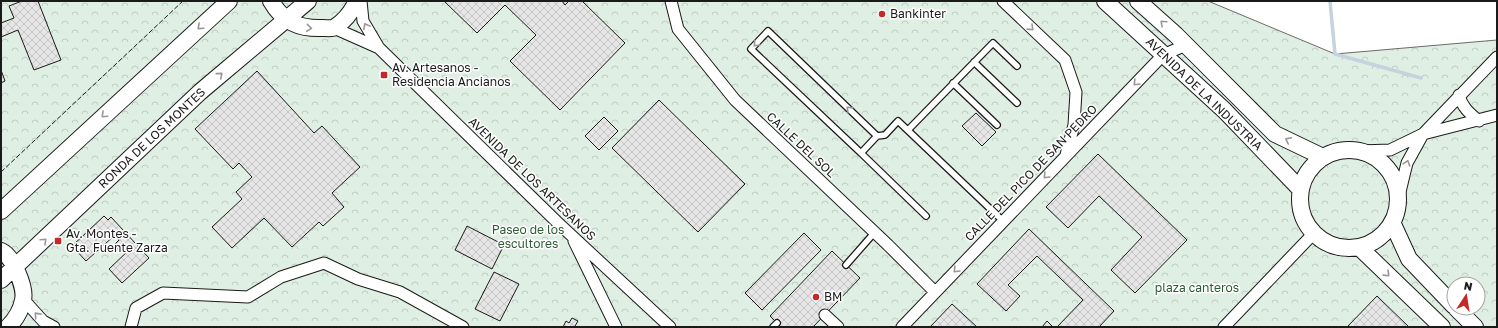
<svg xmlns="http://www.w3.org/2000/svg" width="1498" height="328" viewBox="0 0 1498 328" font-family="'Golos Text',sans-serif">
  <style>
    .park { fill: url(#park-crowns); stroke: #6a6a6a; fill-rule: evenodd }
    .lines { fill: none; stroke-linecap: round; stroke-linejoin: round }
    .stream { stroke: #c6d2dc; stroke-width: 3.5 }
    .building { fill: url(#building-cross-hatch); stroke: #1a1a1a }
    .lane-casing { stroke: #1a1a1a; stroke-width: 8 }
    .street-casing { stroke: #1a1a1a; stroke-width: 13 }
    .secondary-casing { stroke: #1a1a1a; stroke-width: 18 }
    .lane { stroke: #fff; stroke-width: 5.5 }
    .street { stroke: #fff; stroke-width: 11 }
    .secondary { stroke: #fff; stroke-width: 16 }
    .fence { stroke: #1a1a1a; stroke-width: 1; stroke-dasharray: 5 2; stroke-linecap: butt }
    .oneway { stroke: #989898 }
    .poi-dot { fill: #c62828; stroke: #fff; stroke-width: 1.5 }
    .labels { text-anchor: middle; stroke-width: 3; stroke-linejoin: round; paint-order: stroke }
    .poi-label { font-size: 12px; fill: #1a1a1a; stroke: #fff; text-anchor: start }
    .street-label { font-size: 12px; fill: #1a1a1a; stroke: #fff }
    .park-label { font-size: 12px; fill: #2b5a34; stroke: #fff }
  </style>
  <defs>
    <pattern id="park-crowns" width="20" height="18" patternUnits="userSpaceOnUse"><rect width="20" height="18" fill="#e0efe3"/><path d="M2 6a3 3 0 1 1 6 0M12 15a3 3 0 1 1 6 0" fill="none" stroke="#c0ccc2"/></pattern>
    <pattern id="building-cross-hatch" width="8" height="8" patternUnits="userSpaceOnUse"><rect width="8" height="8" fill="#e6e6e6"/><path d="M0 0l8 8M0 8l8-8" fill="none" stroke="#c5c5c5"/></pattern>
  </defs>
  <rect width="100%" height="100%" fill="#fff"/>
  <path class="park" d="M1,1H1208L1335,54L1497,40V327H1ZM1454,284H1478V308H1454Z"/>
  <g class="lines">
    <path class="stream" d="M1330,1L1335,54L1421,78"/>
  </g>
  <path class="building" d="M22,1H38L61,60L34,70L18,30L1,37V23L14,18L9,6Z
    M444,1H562L565,5L569,1H582L625,43L560,110L510,61L536,35L505,5L477,33Z
    M1,70L5,81L1,83Z
    M257,71L314,133L322,126L360,167L332,193L344,207L323,226L319,222L292,247L264,218L232,248L212,227L242,199L236,192L252,177L239,163L233,169L195,129Z
    M659,100L745,184L698,232L612,148Z
    M976,113L996,132L982,146L962,126Z
    M604,117L618,131L599,150L585,136Z
    M1098,154L1187,240L1135,293L1111,270L1142,237L1099,196L1068,228L1046,207Z
    M104,216L108,220L111,217L149,258L122,283L109,269L129,250L123,244L116,250L113,246L119,240L115,235L86,261L72,246Z
    M467,226L504,245L492,269L455,250Z
    M1029,229L1114,311L1099,327H1057L1083,300L1037,256L1008,285L1020,296L1006,311L977,284Z
    M804,233L821,250L762,310L745,293Z
    M832,251L860,278L813,327H781L770,316Z
    M494,272L519,284L500,321L475,309Z
    M1377,296L1409,327H1347Z
    M952,304L977,327H930Z
    M572,318L578,321L575,326L577,327H563L566,321L569,323Z
    M1047,321L1053,327H1042Z"/>
  <g class="lines">
    <g class="lane-casing">
      <path id="lane" d="M974,62L1017,103
        M953,83L997,125
        M908,130L993,43L1017,66
        M861,153L751,49L768,31L877,136
        M926,216L861,153L877,136L885,135L898,121L1003,221
        M846,265L875,232
        M773,327L777,323"/>
    </g>
    <g class="street-casing">
      <path id="street" d="M361,1L363,21L379,48L557,222L670,327
        M671,1L678,29L735,100L888,245L935,292
        M1003,1L1065,60L1076,92L1074,125L1066,155
        M334,28L379,48
        M1459,95C1462,107 1469,113 1479,121
        M1360,151L1390,150L1423,134L1497,115
        M1399,196L1407,163L1423,134L1497,57
        M574,241L616,327
        M24,300L43,321L54,327
        M825,315L838,327
        M131,327L136,308L163,293L248,297L281,277L324,263L358,279L400,292L463,327
        M902,327L1163,55L1186,45
        M1224,327L1314,233"/>
    </g>
    <g class="secondary-casing">
      <path id="secondary" d="M271,1C283,22 299,29 323,28C327,28 332,29 335,27C345,21 352,11 357,1
        M1105,1L1224,110L1301,190
        M1138,1L1176,35L1275,134L1323,157
        M1300 199a49 49 0 1 1 98 0a49 49 0 1 1-98 0Z
        M1,211L229,1
        M1392,222L1409,259L1454,306
        M1359,247L1442,327
        M1,251C13,256 26,288 23,300C21,311 15,320 8,327
        M1,280L200,92L308,1
        M1456,308L1475,327"/>
    </g>
    <use href="#lane" class="lane"/>
    <use href="#street" class="street"/>
    <use href="#secondary" class="secondary"/>
    <path class="fence" d="M1,172L183,1"/>
  </g>
  <defs><path id="oneway-chevron" d="M-2-3.5L2.5 0L-2 3.5" fill="none" stroke-width="1.6" stroke-linecap="round" stroke-linejoin="round"/></defs>
  <g class="oneway">
    <use href="#oneway-chevron" transform="translate(1163 23) rotate(-137)"/>
    <use href="#oneway-chevron" transform="translate(366 26) rotate(-118)"/>
    <use href="#oneway-chevron" transform="translate(200 27) rotate(138)"/>
    <use href="#oneway-chevron" transform="translate(309 28) rotate(5)"/>
    <use href="#oneway-chevron" transform="translate(1031 28) rotate(44)"/>
    <use href="#oneway-chevron" transform="translate(756 44) rotate(133)"/>
    <use href="#oneway-chevron" transform="translate(220 75) rotate(-40)"/>
    <use href="#oneway-chevron" transform="translate(1136 83) rotate(134)"/>
    <use href="#oneway-chevron" transform="translate(849 109) rotate(-136)"/>
    <use href="#oneway-chevron" transform="translate(104 115) rotate(137)"/>
    <use href="#oneway-chevron" transform="translate(1288 140) rotate(-154)"/>
    <use href="#oneway-chevron" transform="translate(1407 163) rotate(-72)"/>
    <use href="#oneway-chevron" transform="translate(1046 176) rotate(134)"/>
    <use href="#oneway-chevron" transform="translate(44 241) rotate(-43)"/>
    <use href="#oneway-chevron" transform="translate(956 270) rotate(134)"/>
    <use href="#oneway-chevron" transform="translate(1387 274) rotate(44)"/>
    <use href="#oneway-chevron" transform="translate(37 315) rotate(-132)"/>
  </g>
  <g class="poi-dot">
    <circle cx="882" cy="14" r="4"/>
    <rect x="380" y="71" width="8" height="8" rx="2"/>
    <rect x="54" y="237" width="8" height="8" rx="2"/>
    <circle cx="816" cy="297" r="4"/>
  </g>
  <g class="labels">
    <g class="poi-label">
      <text x="890" y="18">Bankinter</text>
      <text x="392" y="72">Av. Artesanos -<tspan x="392" dy="14">Residencia Ancianos</tspan></text>
      <text x="66" y="238">Av. Montes -<tspan x="66" dy="14">Gta. Fuente Zarza</tspan></text>
      <text x="824" y="301">BM</text>
    </g>
    <g class="street-label">
      <text transform="translate(1204 94) rotate(44)" y="4">AVENIDA DE LA INDUSTRIA</text>
      <text transform="translate(152 138) rotate(-43)" y="4">RONDA DE LOS MONTES</text>
      <text transform="translate(801 145) rotate(43)" y="4">CALLE DEL SOL</text>
      <text transform="translate(1031 173) rotate(-46)" y="4">CALLE DEL PICO DE SAN PEDRO</text>
      <text transform="translate(532 179) rotate(44)" y="4">AVENIDA DE LOS ARTESANOS</text>
    </g>
    <g class="park-label">
      <text x="528" y="234">Paseo de los<tspan x="528" dy="14">escultores</tspan></text>
      <text x="1197" y="292">plaza canteros</text>
    </g>
  </g>
  <rect width="1498" height="328" fill="none" stroke="#1a1a1a" stroke-width="4"/>
  <g transform="translate(1466 296) rotate(12)"><circle r="19" fill="#ffffff" stroke="#a3a3a3"/>
  <path d="M0-3L7 15L0 10L-7 15Z" fill="#c62828"/>
  <text y="-6" font-size="11" font-weight="bold" text-anchor="middle" fill="#1a1a1a">N</text>
  </g>
</svg>
